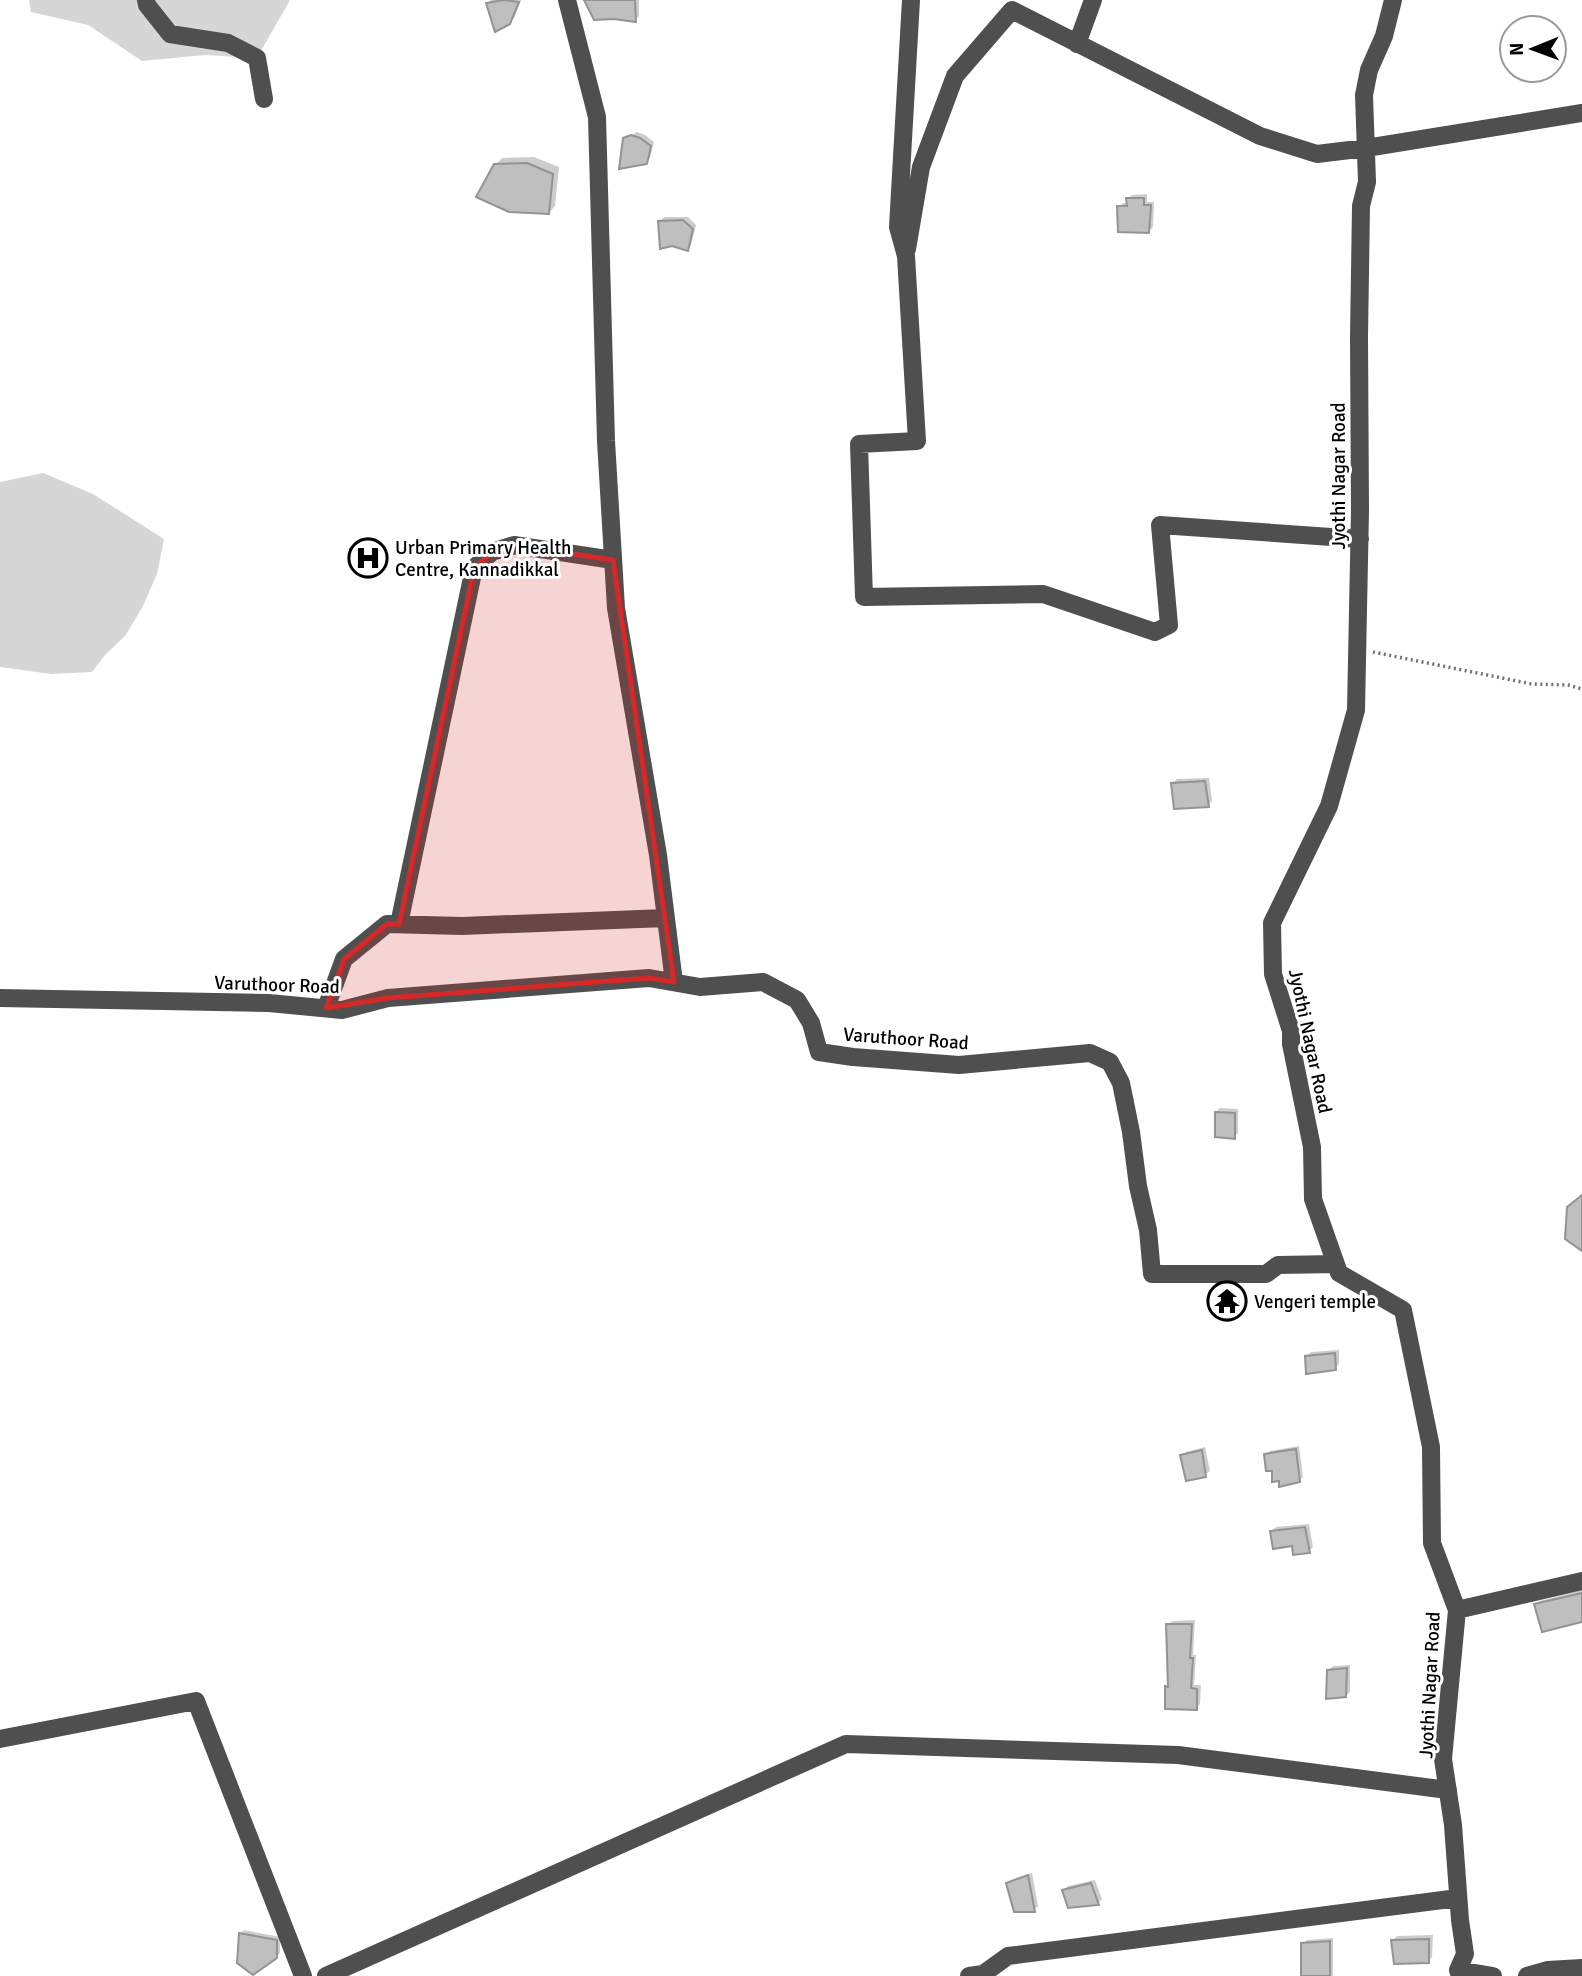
<svg xmlns="http://www.w3.org/2000/svg" width="1582" height="1976" viewBox="0 0 1582 1976" font-family="Signika,sans-serif">
  <style>
    .green { fill: #d6d6d6 }
    .shadow { fill: #0003 }
    .building { fill: #bfbfbf; stroke: #939393; stroke-width: 2 }
    .lines { fill: none; stroke-linecap: round; stroke-linejoin: round }
    .path { stroke: #717171; stroke-width: 3.5; stroke-dasharray: 2 3.5; stroke-linecap: butt }
    .minor { stroke: #4f4f4f; stroke-width: 18 }
    .marked { fill: #d62828; fill-opacity: 0.2; stroke: #d62828; stroke-width: 5; stroke-linejoin: round }
    .labels { text-anchor: middle; stroke-width: 6; stroke-linejoin: round; paint-order: stroke }
    .street-label { font-size: 19px; fill: #000; stroke: #fff }
    .poi-label { font-size: 19px; fill: #000; stroke: #fff; text-anchor: start }
  </style>
  <rect width="100%" height="100%" fill="#fff"/>
  <path class="green" d="M29,0H290L257,58L205,55L142,61L88,25L31,12Z
    M43,473L93,494L164,539L157,574L142,608L125,636L105,655L92,672L51,674L0,667V482Z"/>
  <path class="shadow" d="M491,0H521L514,18L509,23L488,3Z
    M589,0H639V16L635,20Z
    M637,132L645,135L654,142L650,158L646,162L624,139Z
    M534,157L559,167L555,206L549,213L495,165L502,158Z
    M1147,194V202H1154L1153,227L1149,231L1119,207L1123,203H1128V199L1132,195Z
    M664,217H688L696,225L691,245L687,249L672,244L660,221Z
    M385,545L386,560L382,564L352,550L356,546Z
    M1209,778L1212,801L1208,805L1173,783L1177,779Z
    M1220,1108L1238,1109V1133L1234,1137L1216,1112Z
    M1339,1350V1364L1335,1368L1307,1356L1311,1352Z
    M1299,1446L1303,1477L1299,1481L1274,1469L1266,1455L1270,1451Z
    M1205,1447L1210,1471L1205,1475L1182,1456L1186,1452Z
    M1309,1524L1313,1547L1309,1551L1272,1531L1276,1527Z
    M1582,1590V1620L1536,1605L1540,1601Z
    M1195,1620L1193,1655H1196L1194,1685H1201L1200,1704L1196,1708L1166,1687L1169,1684L1168,1625L1172,1621Z
    M1350,1665V1692L1346,1696L1329,1670L1333,1666Z
    M1032,1873L1038,1906L1034,1910L1008,1884L1012,1880Z
    M1095,1880L1102,1899L1098,1903L1064,1890L1068,1886Z
    M244,1930L280,1937V1953L276,1957L240,1934Z
    M1433,1935L1432,1957L1428,1961L1393,1940L1397,1936Z
    M1333,1938V1976H1303L1302,1944L1307,1940Z"/>
  <path class="building" d="M504,0L519,2L510,24L495,32L486,3Z
    M584,0H635L636,22L614,19L594,20Z
    M631,135L640,138L651,146L647,164L619,169L623,138Z
    M527,163L553,174L549,214L509,212L476,197L494,164Z
    M1126,198H1144V205H1151L1149,233L1118,232L1117,206H1127Z
    M683,220L693,229L688,251L672,246L660,249L658,221Z
    M382,548V566L351,567L350,549Z
    M1205,781L1209,807L1174,809L1171,783Z
    M1215,1112L1235,1113V1139L1215,1137Z
    M1582,1195V1251L1565,1239L1567,1207Z
    M1335,1353L1336,1370L1306,1374L1305,1356Z
    M1296,1449L1300,1482L1279,1487V1481L1272,1482V1471H1266L1264,1454Z
    M1202,1450L1206,1477L1186,1481L1180,1455Z
    M1305,1527L1310,1553L1293,1555L1292,1546L1273,1549L1270,1531Z
    M1582,1593V1622L1542,1632L1534,1604Z
    M1166,1624H1192L1190,1658H1193L1191,1688L1197,1689V1710L1165,1709V1686L1168,1687Z
    M1347,1668L1346,1697L1326,1699L1327,1670Z
    M1028,1875L1035,1912H1014L1006,1883Z
    M1091,1883L1099,1905L1068,1908L1062,1890Z
    M239,1933L277,1940V1958L253,1975L237,1963Z
    M1429,1939V1963L1394,1964L1391,1940Z
    M1330,1941V1976H1301V1943Z"/>
  <g class="lines">
    <path class="path" d="M1373,652L1532,684L1568,685L1582,689"/>
    <path class="minor" d="M146,0L147,5L170,34L228,43L257,58L264,99
      M567,0L597,117L606,441L616,608L658,855L674,982
      M911,0L898,227L906,256L917,441L859,444L864,597L1043,594L1155,632L1169,625L1160,525L1360,539
      M1393,0L1384,36L1369,70L1364,95L1367,182L1361,206L1359,337L1360,510L1356,710L1329,806L1272,923L1273,974L1291,1031V1044L1312,1147L1313,1199L1339,1273L1403,1310L1431,1447L1432,1543L1457,1610L1443,1759L1453,1825L1460,1920L1465,1954L1458,1970L1460,1976
      M1077,44L1093,0
      M907,249L921,167L955,76L1012,10L1260,136L1317,154L1366,148L1582,113
      M399,924L474,568L492,552L514,545L613,560
      M0,998L269,1003L342,1010L388,998L649,978L700,987L763,982L797,1000L811,1023L819,1052L853,1057L959,1065L1090,1053L1110,1062L1121,1083L1131,1132L1138,1186L1148,1230L1152,1274H1266L1278,1265L1336,1264
      M326,1008L344,959L387,924L462,926L665,918
      M1457,1610L1582,1581
      M0,1739L196,1701L303,1976
      M1458,1970L1493,1976
      M326,1976L846,1744L1178,1755L1448,1790
      M969,1976L983,1974L1008,1956L1458,1898
      M1527,1976L1548,1970L1582,1968"/>
  </g>
  <path class="marked" d="M514,545L613,560L674,982L649,978L388,998L326,1008L344,959L387,924H399L474,568L492,552Z"/>
  <defs>
    <g id="hospital-ring" transform="scale(2.0125)"><circle r="9.5" fill="#fff" stroke="#000" stroke-width="1.5"/><path d="M-5-5h3v3.5h4V-5h3V5h-3V1.5h-4V5h-3Z" fill="#000"/></g>
    <g id="temple-ring" transform="scale(2.0125)"><circle r="9.5" fill="#fff" stroke="#000" stroke-width="1.5"/><path d="M0-6L5-2H3V0L6.5 2.5H4V6H1.5V3h-3V6H-4V2.5H-6.5L-3 0V-2H-5Z" fill="#000"/></g>
  </defs>
  <g fill-rule="evenodd">
    <use href="#hospital-ring" x="368" y="558"/>
    <use href="#temple-ring" x="1227" y="1301"/>
  </g>
  <g class="labels">
    <g class="street-label">
      <text transform="translate(1338 476) rotate(-90)" y="7">Jyothi Nagar Road</text>
      <text transform="translate(277 984) rotate(2)" y="7">Varuthoor Road</text>
      <text transform="translate(906 1038) rotate(4)" y="7">Varuthoor Road</text>
      <text transform="translate(1311 1041) rotate(78)" y="7">Jyothi Nagar Road</text>
      <text transform="translate(1429 1685) rotate(-87)" y="7">Jyothi Nagar Road</text>
    </g>
    <g class="poi-label">
      <text x="395" y="554">Urban Primary Health<tspan x="395" dy="22">Centre, Kannadikkal</tspan></text>
      <text x="1254" y="1308">Vengeri temple</text>
    </g>
  </g>
  <g transform="translate(1533 49) rotate(269)"><circle r="33" fill="#ffffff" stroke="#999999" stroke-width="2"/>
  <path d="M0-5L12 26L0 18L-12 26Z" fill="#000000"/>
  <text y="-10" font-size="19" font-weight="bold" text-anchor="middle" fill="#000000">N</text>
  </g>
</svg>
